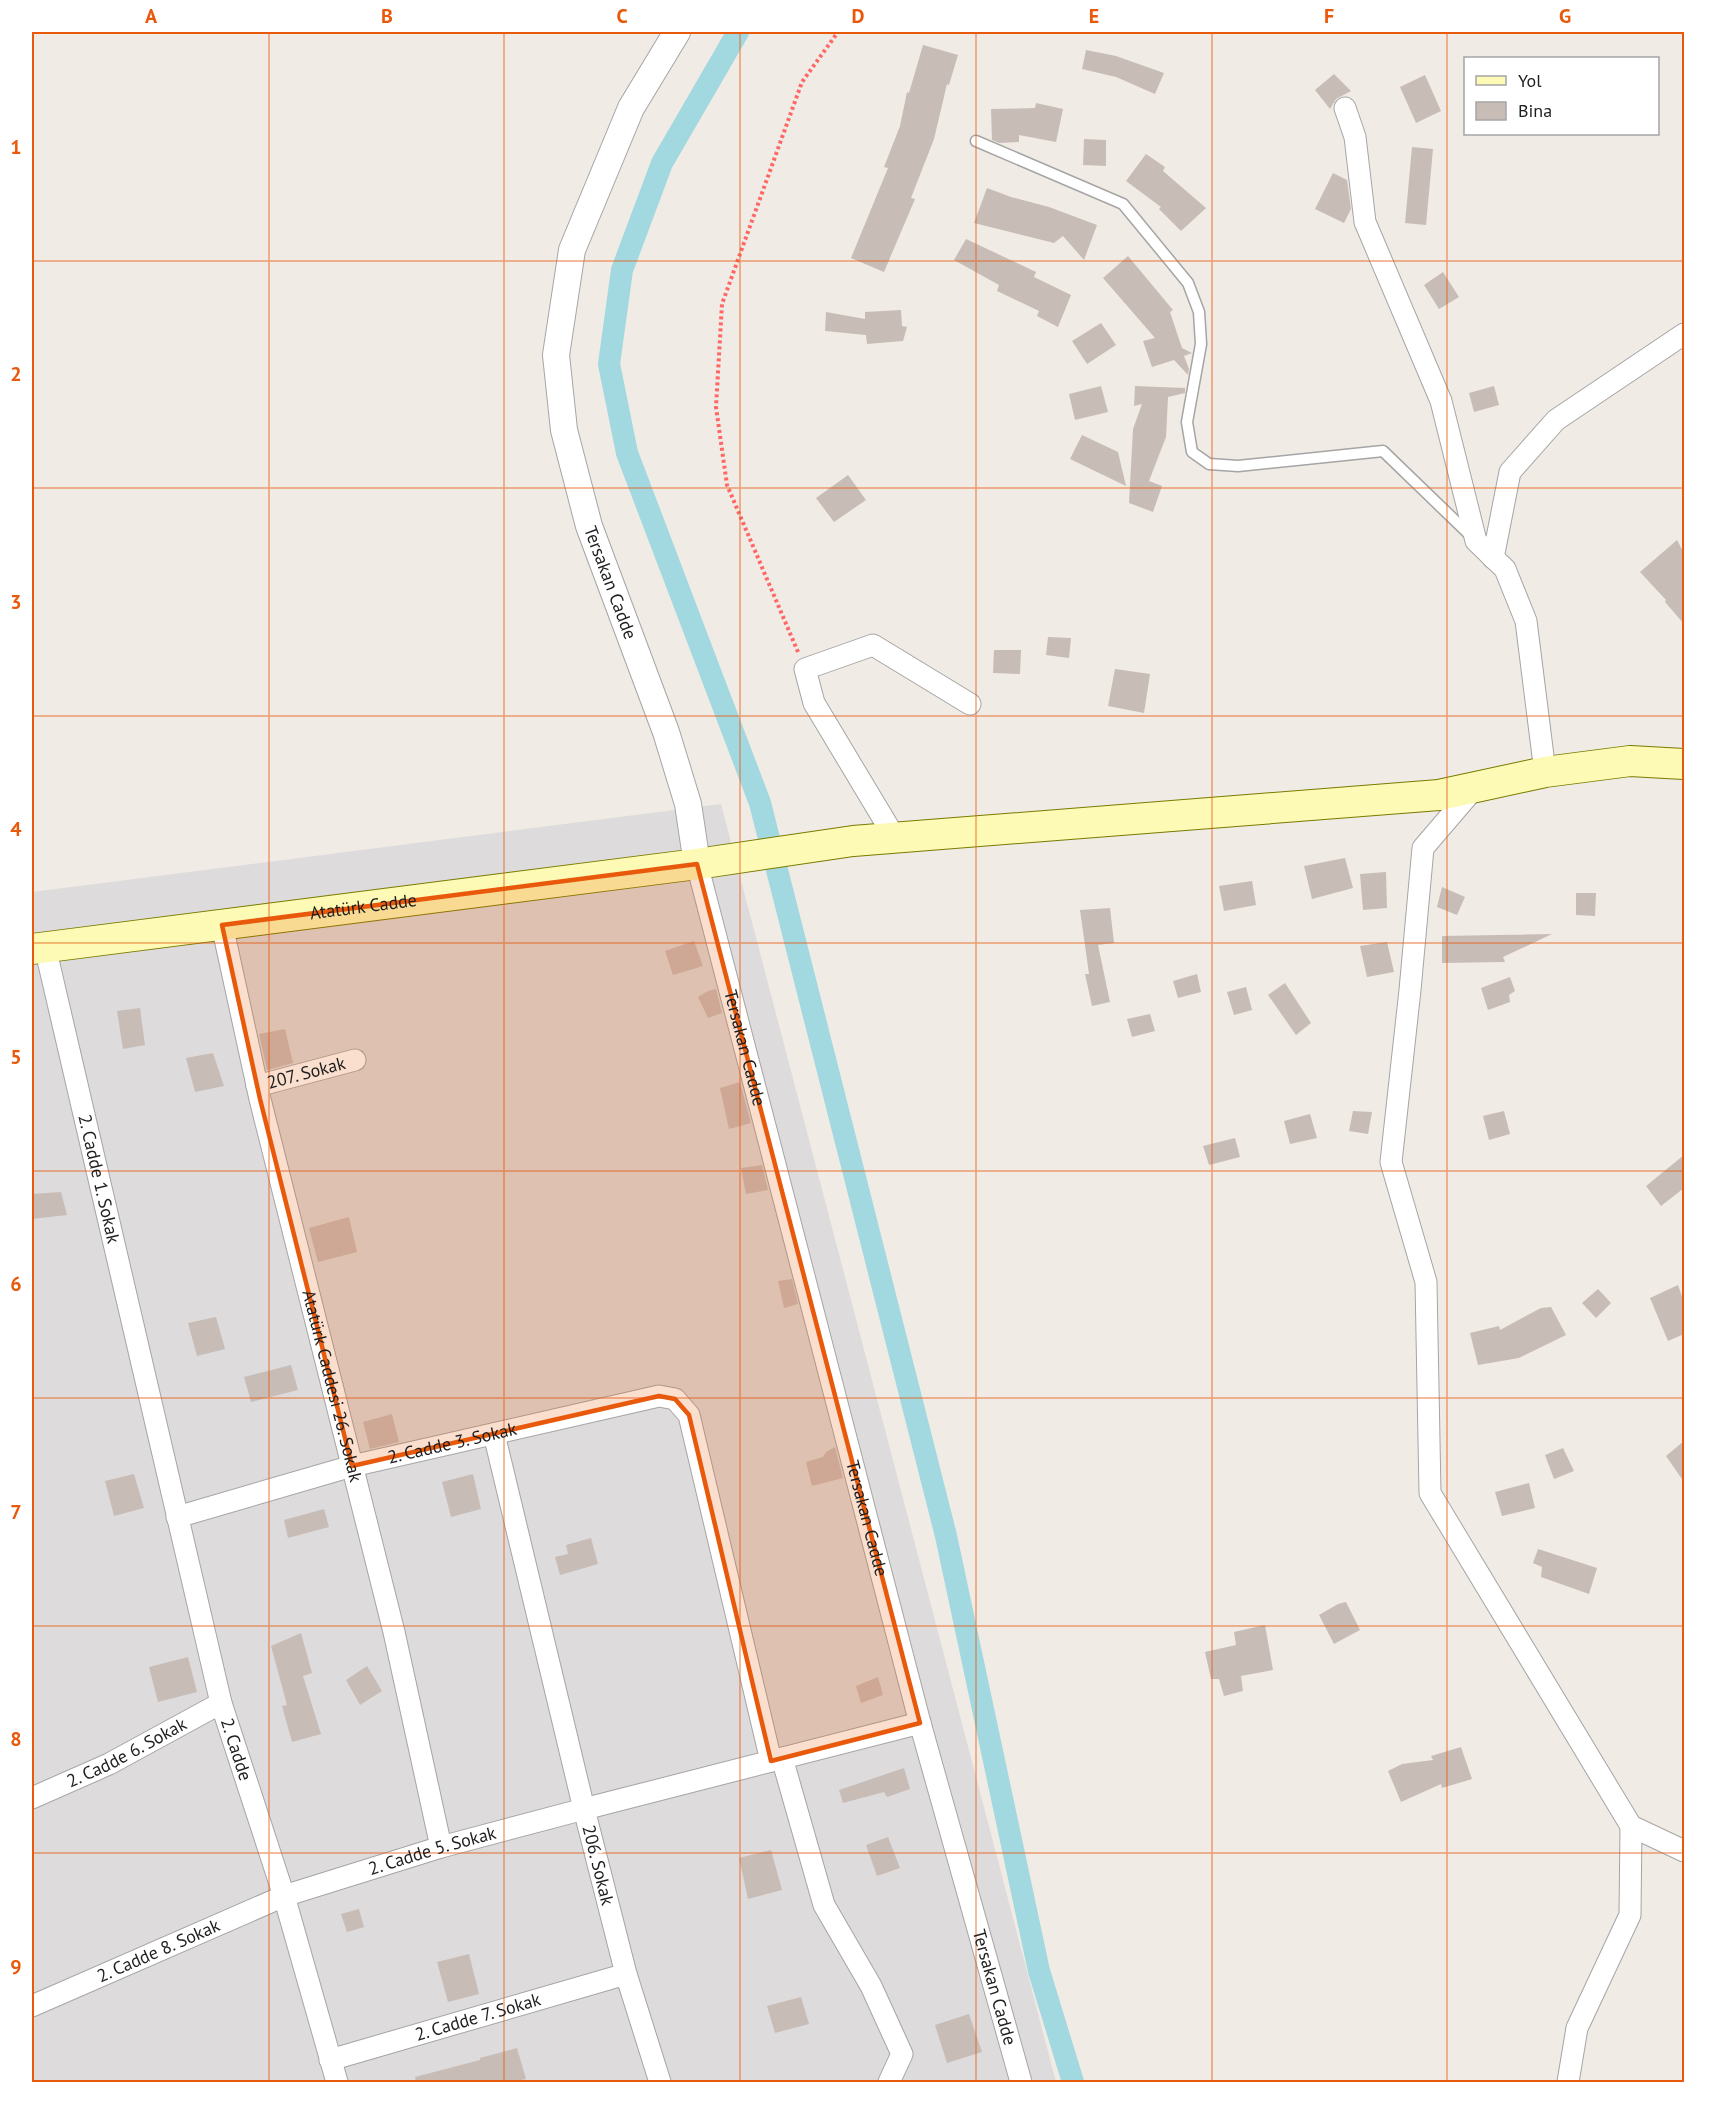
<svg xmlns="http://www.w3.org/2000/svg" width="1716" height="2114" viewBox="0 0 1716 2114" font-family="'PT Sans',sans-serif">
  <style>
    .residential { fill: #dddbdb }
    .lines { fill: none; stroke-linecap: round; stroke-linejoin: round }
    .canal { stroke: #a2d8e0; stroke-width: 22 }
    .building { fill: #c8bcb7 }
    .service-casing { stroke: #a5a5a5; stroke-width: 13 }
    .minor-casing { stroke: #a5a5a5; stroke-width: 23 }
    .tertiary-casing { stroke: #a5a5a5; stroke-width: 28 }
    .secondary-casing { stroke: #797b00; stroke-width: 32 }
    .path { stroke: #ff6766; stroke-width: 4; stroke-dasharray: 3 3; stroke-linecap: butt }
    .service { stroke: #fff; stroke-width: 10 }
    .minor { stroke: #fff; stroke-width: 21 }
    .tertiary { stroke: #fff; stroke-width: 26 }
    .secondary { stroke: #fdfab5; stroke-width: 30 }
    .marked { fill: #e8590c; fill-opacity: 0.2; stroke: #e8590c; stroke-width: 4.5; stroke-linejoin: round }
    .grid { fill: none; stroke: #e8590c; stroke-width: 1.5; stroke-opacity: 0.55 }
    .labels { text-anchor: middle; stroke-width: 6; stroke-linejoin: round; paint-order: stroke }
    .street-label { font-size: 18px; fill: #1e1e1e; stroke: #fff }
    .neatline { fill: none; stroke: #e8590c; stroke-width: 2 }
    .grid-label { font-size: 20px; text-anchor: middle; font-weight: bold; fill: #e8590c }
  </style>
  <rect width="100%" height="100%" fill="#f0ebe4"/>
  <path class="residential" d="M721,804L1056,2082H32V892Z"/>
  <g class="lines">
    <path class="canal" d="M738,32L662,163L622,270L609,364L627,453L760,803L946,1536L1039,1971L1073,2082"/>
  </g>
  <path class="building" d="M923,45L958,55L949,85L947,84L934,139L911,198L915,199L884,272L851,258L888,168L884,167L900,126L907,92L909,93Z
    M1086,50L1116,56L1164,73L1155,94L1116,77L1082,69Z
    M1334,74L1351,91L1336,99L1330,109L1315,90Z
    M1425,75L1441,111L1416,123L1400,87Z
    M1036,103L1063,109L1056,142L1019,135V142L999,143L992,140L991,109L1035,108Z
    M1084,139L1106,140V166L1083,165Z
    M1412,147L1433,149L1426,225L1405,223Z
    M1146,154L1165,167L1163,171L1206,208L1181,231L1159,209L1161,207L1126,181Z
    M1333,173L1347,180L1351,209L1344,223L1315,209Z
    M987,188L1011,197L1049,207L1097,225L1084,260L1063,236L1054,243L974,223Z
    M966,239L1036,272L1034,277L1071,295L1058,327L1037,316L1039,311L997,291L999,285L954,260Z
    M1128,256L1173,310L1170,312L1182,348L1192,353L1184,356L1189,369L1188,375L1174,360L1152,367L1143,341L1155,338L1103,278Z
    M1443,272L1459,297L1439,309L1424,285Z
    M901,310L902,326L907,327L903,341L867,344L866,335L825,331L826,312L865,319V312Z
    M1101,323L1116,345L1087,364L1072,341Z
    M1101,386L1108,412L1075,420L1069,394Z
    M1135,386L1185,388V393L1168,397L1166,437L1149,481L1162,486L1153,512L1129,503L1133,429L1142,404L1134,406Z
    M1494,386L1499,405L1474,412L1469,393Z
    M1082,435L1118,452L1126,486L1070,459Z
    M848,475L866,500L834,522L816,498Z
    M1677,540L1684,553V624L1665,602L1666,600L1640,572Z
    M1048,637L1071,638L1069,658L1046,655Z
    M994,650H1021L1020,674L993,673Z
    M1115,669L1150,674L1144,713L1108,706Z
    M1345,858L1353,888L1312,899L1304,866Z
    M1386,872L1387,908L1363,910L1360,874Z
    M1252,881L1256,905L1224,911L1219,886Z
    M1442,887L1465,897L1457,915L1437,907Z
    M1576,893H1596L1595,916L1576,915Z
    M1110,908L1114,943L1098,945L1110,1002L1092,1006L1085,974H1089L1080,910Z
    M1552,934L1503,957L1505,962L1442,963V936Z
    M694,941L703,966L673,975L665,951Z
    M1387,942L1394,972L1367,977L1360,946Z
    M1197,974L1201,992L1178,998L1173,981Z
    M1510,977L1515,991L1509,995L1510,1002L1488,1010L1481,988Z
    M1285,983L1311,1023L1296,1035L1268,995Z
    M1246,987L1252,1010L1234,1015L1227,992Z
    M716,989L722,1013L708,1018L698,997L708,991Z
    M140,1008L145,1045L123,1049L117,1011Z
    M1150,1014L1155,1031L1132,1037L1127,1019Z
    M285,1029L293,1063L267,1070L259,1034Z
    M213,1053L224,1086L195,1092L186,1058Z
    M740,1082L751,1123L729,1129L720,1088Z
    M1353,1111L1372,1112L1368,1134L1349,1131Z
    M1504,1111L1510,1134L1489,1140L1483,1116Z
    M1310,1114L1317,1138L1290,1144L1284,1121Z
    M1235,1138L1240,1157L1209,1165L1203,1146Z
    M1684,1155V1188L1661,1206L1646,1186Z
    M762,1165L768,1190L746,1194L741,1168Z
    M61,1192L67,1215L32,1219V1194Z
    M349,1217L357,1252L318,1262L309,1228Z
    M792,1279L798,1304L784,1308L778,1281Z
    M1678,1285L1684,1302V1334L1668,1341L1650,1298Z
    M1598,1289L1611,1303L1596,1318L1582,1303Z
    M1551,1307L1566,1335L1519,1358L1478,1365L1470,1333L1499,1326L1500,1330L1541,1308Z
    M216,1317L225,1349L197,1356L188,1323Z
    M291,1365L298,1390L251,1402L244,1377Z
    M392,1414L399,1442L370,1449L363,1422Z
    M1684,1441V1482L1666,1456Z
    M835,1447L843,1478L812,1486L806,1462L823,1457L826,1452Z
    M1563,1448L1574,1471L1554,1479L1545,1455Z
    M134,1474L144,1508L114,1516L105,1481Z
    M473,1474L481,1509L451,1517L442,1482Z
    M1529,1483L1535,1508L1502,1516L1495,1492Z
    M324,1509L329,1527L288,1538L284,1520Z
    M591,1538L598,1564L560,1575L555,1557L568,1554L566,1545Z
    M1538,1549L1597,1568L1589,1594L1541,1577L1542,1567L1533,1563Z
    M1346,1602L1360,1630L1334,1644L1319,1615L1338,1604Z
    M1265,1625L1273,1670L1241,1676L1243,1691L1224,1696L1219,1679H1211L1205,1652L1236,1645L1234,1632Z
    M301,1633L312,1673L303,1676L321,1734L292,1742L282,1706L287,1705L271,1646Z
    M188,1657L197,1692L158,1702L149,1667Z
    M367,1666L382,1691L360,1705L346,1680Z
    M878,1677L883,1695L861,1703L856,1686Z
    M1461,1747L1472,1779L1442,1788L1441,1784L1401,1802L1388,1771L1402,1764L1433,1760L1431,1756Z
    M904,1768L910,1789L887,1797L884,1792L843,1803L839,1790Z
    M888,1837L900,1868L877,1876L866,1845Z
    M771,1850L782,1890L748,1899L739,1858Z
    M359,1909L364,1927L347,1932L341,1914Z
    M469,1954L479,1994L448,2002L437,1962Z
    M801,1997L809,2024L775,2033L767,2006Z
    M969,2014L982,2052L947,2063L935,2025Z
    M517,2048L526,2079L513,2082H416L415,2077L480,2060V2058Z"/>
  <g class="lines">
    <g class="service-casing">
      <path id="service" d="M976,141L1123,204L1188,283L1199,312L1201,344L1187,422L1192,452L1209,464L1238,466L1383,451L1471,536"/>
    </g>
    <g class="minor-casing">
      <g id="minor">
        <path d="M1345,108L1355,137L1365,222L1441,401L1476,541L1505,569L1526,621L1545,772"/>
        <path d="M1493,558L1510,472L1556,420L1684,334"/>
        <path d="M1477,785L1423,848L1410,990L1391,1162L1426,1282L1430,1493L1631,1826L1684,1851"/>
        <path d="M895,838L814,703L805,669L873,645L970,704"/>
        <path id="s1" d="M697,864L920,1723L1021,2082"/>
        <path id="s2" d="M222,925L260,1099L394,1632L441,1847"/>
        <path id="s3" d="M45,947L221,1703L284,1896L337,2082"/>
        <path id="s4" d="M257,1086L355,1060"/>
        <path id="s5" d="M177,1517L352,1466L659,1396L675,1399L689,1415L771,1761"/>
        <path d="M782,1758L824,1905L871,1986L902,2054L889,2082"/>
        <path id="s6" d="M32,1798L109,1764L221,1703"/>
        <path id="s7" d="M32,2006L284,1896L441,1847L584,1809L494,1434"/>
        <path id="s8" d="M330,2060L626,1974"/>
        <path d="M660,2082L626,1974L584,1809L920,1723"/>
        <path d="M1568,2082L1577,2028L1630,1915L1631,1826"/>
      </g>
    </g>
    <g class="tertiary-casing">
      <g id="tertiary">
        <path id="s9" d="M677,32L631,108L572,250L556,355L564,430L589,526L666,732L688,804L697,864"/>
      </g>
    </g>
    <g class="secondary-casing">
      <g id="secondary">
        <path id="s10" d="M32,949L697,864L853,841L1439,795L1545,772L1630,761L1684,764"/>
      </g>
    </g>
    <path class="path" d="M798,652L727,485L716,407L722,304L802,82L838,32"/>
    <use href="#service" class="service"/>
    <use href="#minor" class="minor"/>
    <use href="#tertiary" class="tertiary"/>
    <use href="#secondary" class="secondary"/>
  </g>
  <path class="marked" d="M697,864L920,1723L771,1761L689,1415L675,1399L659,1396L352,1466L260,1099L222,925Z"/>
  <path class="grid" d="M269,32V2082M504,32V2082M740,32V2082M976,32V2082M1212,32V2082M1447,32V2082M32,261H1684M32,488H1684M32,716H1684M32,943H1684M32,1171H1684M32,1398H1684M32,1626H1684M32,1853H1684"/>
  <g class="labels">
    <g class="street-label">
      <text dy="6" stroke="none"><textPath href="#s9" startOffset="584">Tersakan Cadde</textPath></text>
      <text dy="6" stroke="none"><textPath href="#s10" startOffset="334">Atatürk Cadde</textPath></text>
      <text dy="6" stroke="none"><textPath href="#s1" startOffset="190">Tersakan Cadde</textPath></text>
      <text dy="6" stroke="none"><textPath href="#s4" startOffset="51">207. Sokak</textPath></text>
      <text dy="6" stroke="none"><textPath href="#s3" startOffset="238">2. Cadde 1. Sokak</textPath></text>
      <text dy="6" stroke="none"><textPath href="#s2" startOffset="474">Atatürk Caddesi 26. Sokak</textPath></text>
      <text dy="6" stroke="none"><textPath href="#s5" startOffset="285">2. Cadde 3. Sokak</textPath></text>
      <text dy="6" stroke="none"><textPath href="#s1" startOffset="676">Tersakan Cadde</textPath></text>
      <text dy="6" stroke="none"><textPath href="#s3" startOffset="825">2. Cadde</textPath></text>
      <text dy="6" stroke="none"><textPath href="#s6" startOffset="105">2. Cadde 6. Sokak</textPath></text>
      <text dy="6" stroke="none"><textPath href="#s7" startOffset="430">2. Cadde 5. Sokak</textPath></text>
      <text transform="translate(598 1865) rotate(76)" y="6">206. Sokak</text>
      <text dy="6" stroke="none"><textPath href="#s7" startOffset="138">2. Cadde 8. Sokak</textPath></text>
      <text dy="6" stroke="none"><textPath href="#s1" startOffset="1162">Tersakan Cadde</textPath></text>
      <text dy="6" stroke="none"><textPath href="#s8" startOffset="154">2. Cadde 7. Sokak</textPath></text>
    </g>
  </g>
  <rect width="1716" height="2114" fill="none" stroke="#ffffff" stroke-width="66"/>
  <rect x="1464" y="57" width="195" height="78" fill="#ffffff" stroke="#a5a5a5" stroke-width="1.5"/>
  <rect x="1476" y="76" width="30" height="9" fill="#fdfab5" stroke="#a5a5a5" stroke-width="1.5"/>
  <text x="1518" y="87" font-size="18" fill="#1e1e1e">Yol</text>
  <rect x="1476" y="102" width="30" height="18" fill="#c8bcb7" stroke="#a5a5a5" stroke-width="1.5"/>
  <text x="1518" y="117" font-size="18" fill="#1e1e1e">Bina</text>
  <rect x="33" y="33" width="1650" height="2048" class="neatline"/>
  <g class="grid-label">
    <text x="151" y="23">A</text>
    <text x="387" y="23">B</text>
    <text x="622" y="23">C</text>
    <text x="858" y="23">D</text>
    <text x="1094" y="23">E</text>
    <text x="1329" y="23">F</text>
    <text x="1565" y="23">G</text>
    <text x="16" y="154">1</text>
    <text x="16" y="381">2</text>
    <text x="16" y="609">3</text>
    <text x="16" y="836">4</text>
    <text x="16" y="1064">5</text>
    <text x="16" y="1291">6</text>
    <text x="16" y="1519">7</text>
    <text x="16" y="1746">8</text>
    <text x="16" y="1974">9</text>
  </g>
</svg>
